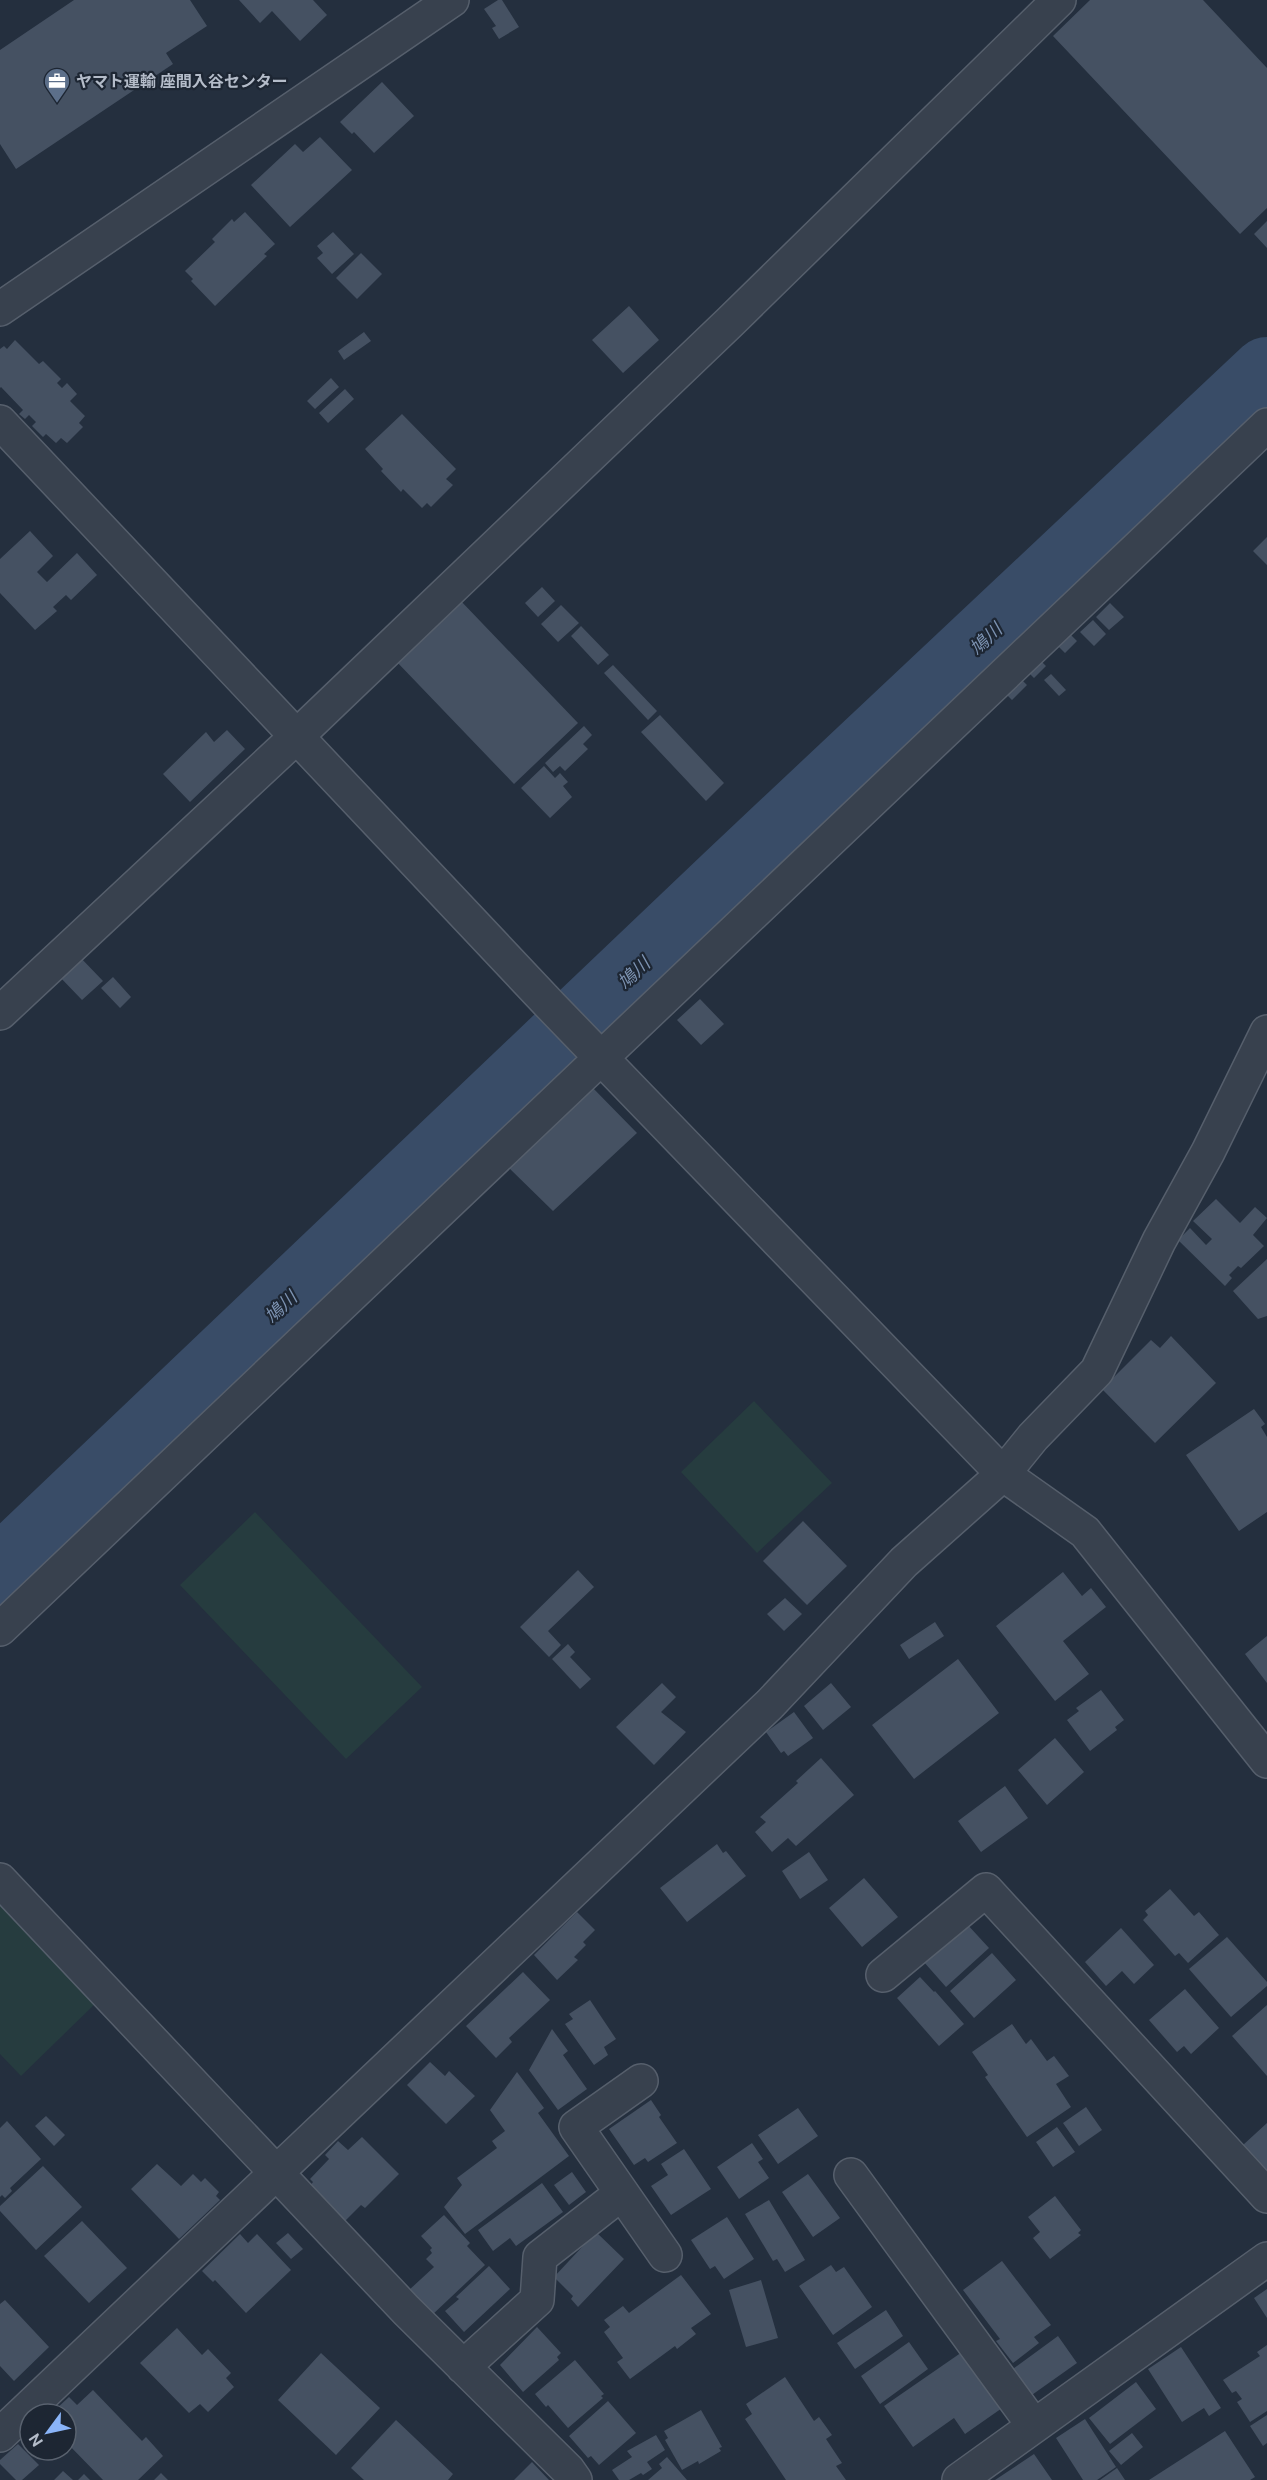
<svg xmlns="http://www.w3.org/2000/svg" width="1267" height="2480" viewBox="0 0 1267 2480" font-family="Ubuntu,'Noto Sans JP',sans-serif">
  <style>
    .grass { fill: #263c3f }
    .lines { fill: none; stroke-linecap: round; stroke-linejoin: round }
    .river { stroke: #394c67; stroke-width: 72 }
    .building { fill: #455162 }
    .minor-casing { stroke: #565f6c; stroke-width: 36 }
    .minor { stroke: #38414e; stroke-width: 33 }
    .labels { text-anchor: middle; stroke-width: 4.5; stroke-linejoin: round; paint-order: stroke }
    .poi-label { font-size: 16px; font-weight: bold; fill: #b4bcc9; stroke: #1d2633; text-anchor: start }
    .water-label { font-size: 18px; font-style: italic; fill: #7c92b1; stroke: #1d2633 }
  </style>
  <rect width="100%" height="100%" fill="#242f3e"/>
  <path class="grass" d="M754,1401L832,1483L757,1553L681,1472Z
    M255,1512L422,1687L346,1759L180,1585Z
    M0,1898L98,2001L21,2076L0,2054Z"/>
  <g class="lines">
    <path class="river" d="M0,1573L730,878L1267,373"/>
  </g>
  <path class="building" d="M74,0H190L207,26L166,53L173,64L16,169L0,144V50Z
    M239,0H313L327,15L300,41L272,11L260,23Z
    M498,0H502L519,27L499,39L492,28L496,26L484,9Z
    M1090,0H1203L1267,68V208L1240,234L1053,36Z
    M382,82L414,116L374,153L354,132L352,134L340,122Z
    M320,137L352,170L290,227L251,185L295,144L303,152Z
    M245,212L275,244L264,254L267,256L215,306L191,281L193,279L185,271L215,242L212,239L232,219L234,222Z
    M1267,221V248L1254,234Z
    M333,232L354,254L332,274L317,258L323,253L317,246Z
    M361,253L382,274L357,299L336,278Z
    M629,306L659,340L623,373L592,340Z
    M364,332L371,341L344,360L338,351Z
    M15,340L39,364L43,361L61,379L57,383L62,388L67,383L77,394L70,401L85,416L79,423L83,427L67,443L61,438L56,443L46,434L43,437L32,426L36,422L29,415L25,419L19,414L23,410L1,387L0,388V349L4,346L7,349Z
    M331,378L339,387L315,409L307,401Z
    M345,389L354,399L328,423L319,413Z
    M402,414L456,469L446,479L453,485L431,507L427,503L422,508L403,489L401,492L381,471L383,469L365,449Z
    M30,531L53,556L37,572L47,582L77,553L97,575L71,600L66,595L53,607L57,611L35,630L0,593V559Z
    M1267,537V565L1253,551Z
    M542,587L555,601L538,617L525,603Z
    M459,599L578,723L514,784L395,660Z
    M1110,603L1124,617L1109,630L1096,617Z
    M561,605L579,623L558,642L541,624Z
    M1093,620L1106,634L1094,646L1080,632Z
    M581,626L609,655L598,665L571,636Z
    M1067,631L1077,641L1065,653L1055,643Z
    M1039,659L1046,666L1034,678L1027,671Z
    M613,665L657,711L648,720L604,673Z
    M1051,674L1066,690L1059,696L1044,680Z
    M1017,675L1027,685L1012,700L1002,690Z
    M660,715L724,783L706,801L641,732Z
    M584,726L592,735L583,744L588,749L565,771L560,766L553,772L545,763Z
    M227,730L245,749L190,802L163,774L206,732L214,742Z
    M544,766L555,778L560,773L568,782L563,786L572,797L550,818L521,788Z
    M78,955L103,981L82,1000L58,975Z
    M113,977L131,997L120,1008L101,988Z
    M700,999L724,1024L701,1045L677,1020Z
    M590,1085L637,1133L553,1211L506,1165Z
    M1216,1199L1240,1223L1255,1207L1267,1218L1253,1235L1264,1246L1241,1268L1238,1266L1229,1275L1232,1278L1225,1286L1178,1240L1190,1228L1206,1245L1212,1239L1193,1221Z
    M1267,1259V1316L1258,1319L1233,1291Z
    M1171,1336L1216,1383L1155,1443L1102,1389L1151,1340L1160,1348Z
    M1254,1409L1265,1424L1261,1427L1267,1437V1512L1239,1531L1186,1455Z
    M803,1521L847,1566L807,1605L763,1561Z
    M578,1570L594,1587L548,1631L561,1645L549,1657L520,1627Z
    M1063,1572L1082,1596L1091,1588L1106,1607L1063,1641L1089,1674L1055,1701L996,1626Z
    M785,1598L802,1614L784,1631L767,1614Z
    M935,1622L944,1636L909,1659L900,1645Z
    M1267,1636V1683L1245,1654Z
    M568,1644L575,1652L570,1657L591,1679L580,1689L552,1659Z
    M958,1659L999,1713L914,1779L872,1725Z
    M662,1683L676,1697L661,1712L686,1732L654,1765L616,1727Z
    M831,1683L851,1707L823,1730L804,1706Z
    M1101,1690L1124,1720L1115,1727L1117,1730L1090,1751L1067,1720L1079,1711L1076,1708Z
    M794,1712L813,1738L788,1756L784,1751L781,1753L766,1732Z
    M1055,1738L1084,1772L1047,1805L1018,1770Z
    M821,1758L854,1795L796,1846L788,1838L772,1852L755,1832L766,1822L760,1817L798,1783L796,1781Z
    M1005,1786L1028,1818L981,1852L958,1821Z
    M717,1844L723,1853L726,1851L746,1876L687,1922L660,1888Z
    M809,1852L828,1880L800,1899L782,1871Z
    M864,1878L898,1917L862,1947L829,1908Z
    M1170,1889L1194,1916L1199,1912L1219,1935L1188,1963L1179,1953L1175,1956L1143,1920L1148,1915L1145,1911Z
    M577,1912L595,1930L583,1942L586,1945L574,1957L578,1960L557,1980L534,1955Z
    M966,1923L989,1948L946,1987L923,1961Z
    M1121,1928L1154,1965L1134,1984L1122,1971L1106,1986L1085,1962Z
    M1227,1937L1267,1982V1986L1231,2017L1189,1969Z
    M992,1953L1016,1980L974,2018L950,1991Z
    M523,1972L550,2000L509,2038L512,2042L496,2058L466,2026Z
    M920,1977L934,1992L935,1991L964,2024L939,2046L897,1998Z
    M1185,1989L1219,2028L1191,2054L1184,2046L1177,2052L1149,2020Z
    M590,2000L616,2039L604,2047L608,2055L594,2065L565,2024L573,2019L569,2014Z
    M1267,2005V2076L1232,2036Z
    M1012,2024L1026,2044L1031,2039L1047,2061L1054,2056L1069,2076L1056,2084L1071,2107L1027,2137L985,2077L988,2075L972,2052Z
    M552,2029L568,2051L563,2055L587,2089L558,2110L529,2070Z
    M430,2062L445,2076L449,2071L475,2096L446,2124L407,2085Z
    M517,2072L544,2108L538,2113L569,2156L465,2234L444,2207L462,2185L457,2178L497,2148L492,2141L505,2131L490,2110Z
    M651,2100L661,2115L659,2117L677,2143L648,2162L645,2158L634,2165L609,2129Z
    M1086,2107L1102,2130L1079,2146L1063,2123Z
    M798,2108L818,2136L778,2164L758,2135Z
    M46,2116L65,2135L54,2146L35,2126Z
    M7,2121L41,2159L10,2188L12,2191L5,2198L2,2195L0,2197V2128Z
    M1267,2123V2173L1243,2145Z
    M1057,2127L1075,2152L1053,2167L1036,2142Z
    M362,2137L399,2174L365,2208L361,2205L345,2221L310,2186L313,2182L310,2179L329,2159L325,2155L338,2141L348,2150Z
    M752,2143L763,2159L758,2162L769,2178L739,2199L717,2167Z
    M684,2149L711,2189L671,2215L651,2186L668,2175L661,2164Z
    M157,2164L181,2186L193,2174L201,2182L205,2178L219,2192L216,2196L220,2200L179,2239L131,2189Z
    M43,2166L82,2207L36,2250L0,2211V2206Z
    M572,2172L586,2192L569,2205L554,2185Z
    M808,2174L840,2218L813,2237L782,2192Z
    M542,2183L563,2212L516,2246L510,2238L493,2251L478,2230Z
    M1055,2196L1081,2230L1078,2233L1081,2235L1050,2259L1033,2238L1040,2232L1028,2217Z
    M769,2200L805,2260L785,2272L777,2259L773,2261L745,2214Z
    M444,2215L470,2243L467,2246L485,2265L431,2316L408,2291L434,2267L426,2259L432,2253L430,2250L432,2248L421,2236Z
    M727,2217L754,2259L724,2279L715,2266L710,2269L691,2240Z
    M82,2221L127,2268L89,2303L44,2256Z
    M596,2232L624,2259L578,2307L571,2299L573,2296L554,2277Z
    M288,2233L303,2249L291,2259L276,2243Z
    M240,2234L248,2243L257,2234L291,2270L246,2313L215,2280L213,2282L202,2271Z
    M1002,2261L1051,2325L1034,2337L1039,2343L1013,2363L996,2341L1000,2339L963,2290Z
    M831,2265L836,2272L844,2267L872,2307L833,2335L799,2286Z
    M489,2266L510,2289L464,2332L445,2311L459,2299L456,2297Z
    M681,2275L711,2314L691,2328L696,2334L677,2349L675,2346L630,2379L617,2362L623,2358L604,2332L610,2327L604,2320L623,2306L629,2313Z
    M761,2280L778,2338L746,2347L729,2290Z
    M1267,2289V2318L1254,2298Z
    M5,2300L49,2347L14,2381L0,2366V2304Z
    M886,2310L903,2336L855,2369L837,2343Z
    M537,2327L561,2353L557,2357L559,2360L523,2392L500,2365Z
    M177,2328L202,2355L208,2349L231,2373L226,2378L234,2387L208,2412L200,2404L189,2413L140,2363Z
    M1058,2336L1077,2363L1029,2397L1010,2371Z
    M909,2342L928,2369L880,2404L861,2376Z
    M1267,2345V2411L1250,2422L1237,2402L1242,2399L1236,2391L1232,2393L1223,2380L1260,2356L1257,2352Z
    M1181,2347L1221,2408L1209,2416L1204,2408L1182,2422L1148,2369Z
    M965,2350L1005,2406L965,2434L954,2418L913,2447L884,2406Z
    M321,2353L380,2408L336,2455L278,2400Z
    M575,2360L604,2394L601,2396L603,2398L568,2428L548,2405L546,2407L535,2394Z
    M785,2377L814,2421L819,2417L832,2435L826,2439L842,2463L836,2466L846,2480H786L745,2419L752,2414L746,2404Z
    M1136,2382L1156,2409L1110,2444L1089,2418Z
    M93,2390L142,2441L146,2437L163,2456L138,2480H103L66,2442V2414H61L56,2409L69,2397L77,2405Z
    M608,2401L636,2433L599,2465L591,2456L588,2458L569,2436Z
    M701,2410L722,2447L719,2448L721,2451L699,2464L698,2461L682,2470L665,2440L668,2438L664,2431Z
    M1267,2415V2443L1263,2446L1250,2426Z
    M1085,2419L1116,2467L1097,2480H1083L1056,2438Z
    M396,2420L453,2474L448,2480H364L351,2468Z
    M1225,2431L1255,2477L1250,2480H1149Z
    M1132,2433L1143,2447L1121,2465L1109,2451Z
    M656,2435L665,2450L647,2462L652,2469L643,2475L641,2473L629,2480H619L612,2470L632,2457L627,2451Z
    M18,2444L39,2465L22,2480H16L0,2464V2460Z
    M1034,2454L1052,2480H995Z
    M667,2457L687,2480H648L662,2468L659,2464Z
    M532,2462L549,2480H514Z
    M1117,2468L1125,2480H1100Z
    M63,2471L73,2480H54Z
    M161,2473L168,2480H154Z
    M84,2474L90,2480H78Z"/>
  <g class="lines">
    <g class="minor-casing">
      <path id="minor" d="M0,309L452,0
        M0,422L551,1006L1003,1474L1085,1532L1267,1761
        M0,1013L296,737L730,322L1059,0
        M0,1629L1267,425
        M0,1880L406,2310L568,2470L575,2480
        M883,1975L986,1890L1267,2196
        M641,2081L576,2127L665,2255
        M851,2175L1034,2426
        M463,2367L537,2300L540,2257L622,2193
        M0,2435L770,1704L904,1562L1003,1474L1033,1437L1097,1371L1159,1241L1208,1152L1267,1032
        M959,2480L1267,2259"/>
    </g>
    <use href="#minor" class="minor"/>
  </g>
  <defs>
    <g id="office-pin" transform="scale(1.35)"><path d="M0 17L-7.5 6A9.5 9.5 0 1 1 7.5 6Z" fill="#5c6f8a" stroke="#1d2633"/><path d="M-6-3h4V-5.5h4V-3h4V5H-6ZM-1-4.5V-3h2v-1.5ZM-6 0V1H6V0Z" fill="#fff"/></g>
  </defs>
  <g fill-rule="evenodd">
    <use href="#office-pin" x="57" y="81"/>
  </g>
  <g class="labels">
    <g class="poi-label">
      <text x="76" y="87">ヤマト運輸 座間入谷センター</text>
    </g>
    <g class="water-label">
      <text transform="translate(986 639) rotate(-43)" y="6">鳩川</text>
      <text transform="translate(634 973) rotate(-43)" y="6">鳩川</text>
      <text transform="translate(281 1307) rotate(-43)" y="6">鳩川</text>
    </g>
  </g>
  <g transform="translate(48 2432) rotate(237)"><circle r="28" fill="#1d2633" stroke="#59626f" stroke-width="1.5"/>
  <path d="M0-4.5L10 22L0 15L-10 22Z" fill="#8ab4f8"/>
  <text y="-9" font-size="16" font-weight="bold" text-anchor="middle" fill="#b4bcc9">N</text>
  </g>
</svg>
